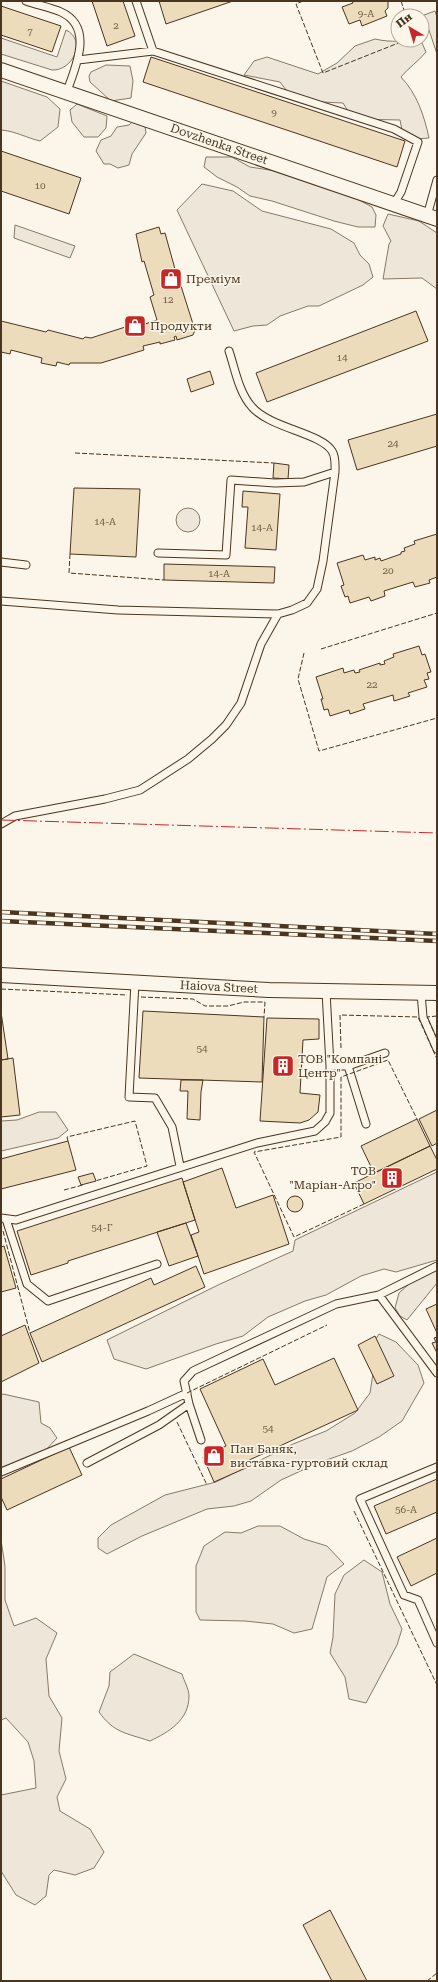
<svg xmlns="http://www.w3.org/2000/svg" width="438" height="1982" viewBox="0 0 438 1982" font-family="'Roboto Serif',serif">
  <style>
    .green { fill: #ede6d9; stroke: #887966 }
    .parking { fill: #ede7d9; stroke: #887966 }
    .building { fill: #ecdcbc; stroke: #4a3520 }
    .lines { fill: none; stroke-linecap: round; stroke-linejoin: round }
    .service-casing { stroke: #4a3520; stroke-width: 9 }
    .minor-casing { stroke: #4a3520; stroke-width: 16 }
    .service { stroke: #fbf6e9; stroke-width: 7 }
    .minor { stroke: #fbf6e9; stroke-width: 14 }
    .rail-casing { stroke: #4a3520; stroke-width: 4.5 }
    .rail { stroke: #fbf6e9; stroke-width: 3; stroke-dasharray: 9; stroke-linecap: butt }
    .fence { stroke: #4a3520; stroke-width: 1; stroke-dasharray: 5 2; stroke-linecap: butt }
    .power { stroke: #c62828; stroke-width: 1; stroke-dasharray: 14 3 2 3; stroke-linecap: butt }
    .labels { text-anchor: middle; stroke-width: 3; stroke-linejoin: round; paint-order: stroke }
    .number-label { font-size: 10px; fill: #725f47 }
    .street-label { font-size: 12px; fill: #4a3520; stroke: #fbf6e9 }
    .poi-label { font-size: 12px; fill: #4a3520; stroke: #fbf6e9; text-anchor: start }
  </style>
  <rect width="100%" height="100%" fill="#fbf6e9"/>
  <path class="green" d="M66,30C87,40 73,71 52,70L1,54V38L57,57Z
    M375,39C391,43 406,40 422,43L426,52C418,62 408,68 401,77C417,94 424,115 429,138L416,139L402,130L400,120L353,119L343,103L321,102L290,95L280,82L244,75L254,61L267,57L318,74L337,63L355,46Z
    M106,65L130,66L133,81L131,98L111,101L90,82L89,76L91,72Z
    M1,81L47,97L60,109L58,127L40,141C27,138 15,131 1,130Z
    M77,104L107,116L106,128L98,137H84L72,122L70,110Z
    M136,118L144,120L146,133L132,154L129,165L118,168L110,164H104L96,151L101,140L111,136L117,127L129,125Z
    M206,157H232L250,167L276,171L315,184L352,196L372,207L376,215L375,227H358L334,221L272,201L250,196L237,187L217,177L204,167Z
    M202,184L233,191L262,211L331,229L354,243L360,255L369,264L373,277L363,285L319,306H308L280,316L267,325L253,326L234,331L177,210Z
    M388,214L419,221L437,233V289L422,278L383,279L389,244L391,241L383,226Z
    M176 520a12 12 0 1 1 24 0a12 12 0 1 1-24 0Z
    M39,1112H56L68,1130L58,1138L1,1151V1121L17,1120Z
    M437,1172V1260L396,1272L384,1269L361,1276L326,1295L305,1301L268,1317L243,1336L216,1344L146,1369L114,1359L107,1340L218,1285L293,1251L295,1240Z
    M437,1264V1283L407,1320L400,1316L395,1308L399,1293L421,1273Z
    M379,1334L396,1342L418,1365L424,1383L402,1421L379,1437L352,1451L318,1463L281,1480L251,1501L234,1506L207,1509L142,1536L107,1554L98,1548V1538L111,1525L165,1495L216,1482L293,1444L326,1431L355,1413L370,1393L374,1367L370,1348Z
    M3,1394L39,1402L41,1423L50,1428L57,1438L42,1454L1,1473V1395Z
    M258,1526H280L304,1539L327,1546L344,1564L327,1577L312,1629L294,1633L273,1624L245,1621L200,1620L196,1612V1566L204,1546L225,1532L241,1533Z
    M1,1540L5,1566V1600L14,1626L36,1618L57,1633L46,1659L49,1696L62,1718L59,1751L66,1779L57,1797L60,1811L90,1829L104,1852L94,1868L75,1875L54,1870L49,1875L46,1896L35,1905L16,1895L1,1871V1795L36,1788L34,1761L28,1742L6,1718L1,1720Z
    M364,1560L382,1572L390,1604L402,1629L397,1645L366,1703L349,1699L345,1677L330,1653L333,1637L335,1594L344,1575Z
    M134,1654L182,1674C184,1681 189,1689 189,1696C189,1720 169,1732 150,1741C126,1733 114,1733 99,1712L109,1686L110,1672Z"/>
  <path class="parking" d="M435,11L437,17V54L424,15Z
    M15,225L75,246L70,258L14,238Z"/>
  <path class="building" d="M92,1H123L135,36L107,46Z
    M159,1H233L166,24Z
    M352,1H388V8L385,11L387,16L362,26L360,20L349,24L342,7L353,3Z
    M1,6L61,26L52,52L1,35Z
    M151,57L405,141L397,167L143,82Z
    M1,151L81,178L69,214L1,191Z
    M159,227L161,234L165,233L175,269L172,270L174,280L178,279L181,286L193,324L191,325L195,330L193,335L177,340L176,336L174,337L175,340L160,344V342L143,346L144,350L101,363H70L69,365L57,362L56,366L41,363L42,358L11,350L10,354L1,352V321L46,332L48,330L83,339L85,337L91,338L144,321L145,324L157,320L150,297L154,295L144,261L142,262L136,234Z
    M416,311L428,341L267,402L256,373Z
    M210,371L214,384L191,392L187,379Z
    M437,414V446L357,470L348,440Z
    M274,463L289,465L288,479L273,478Z
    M74,488L140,489L136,557L70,554Z
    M243,491L280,494L276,550L245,548L248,507H242Z
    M437,534V577L429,580L430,583L415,587L413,582L384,591L385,596L371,601L369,597L350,603L348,596L345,597L341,586L344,585L337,563L363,555L365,560L375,557V560L380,558L381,561L401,554V552L405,551L404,548L415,544L414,541Z
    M164,564L275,567L274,583L164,580Z
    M419,646L422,655L425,654L431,672L427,673L429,679L424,680L427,687L408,693L410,696L394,701L393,695L363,704L365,709L350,714L349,710L330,716L328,709L324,710L321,699H323L316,677L343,668L344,673L354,670L355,673L360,672L359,670L380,663V665L385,664L384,661L394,657L393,654Z
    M143,1011L264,1017L262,1082L139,1078Z
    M1,1012L8,1059L1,1060Z
    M267,1018L319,1019V1039L303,1040L300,1093L320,1095L318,1112L309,1120L300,1123L260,1121Z
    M13,1058L20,1115L1,1117V1060Z
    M181,1080H203L201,1092L200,1120L187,1119L188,1091H180Z
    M437,1110V1143L432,1146L419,1119Z
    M417,1119L430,1146L374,1173L361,1146Z
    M68,1141L76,1170L1,1189V1159Z
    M430,1146L437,1160V1169L364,1204L354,1183Z
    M222,1168L236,1208L273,1195L289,1244L204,1274L191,1235L199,1232L183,1182Z
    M93,1173L96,1181L81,1185L78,1177Z
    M182,1178L195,1220L68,1261V1263L31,1275L17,1231Z
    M287 1204a8 8 0 1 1 16 0a8 8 0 1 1-16 0Z
    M186,1223L198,1256L169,1266L157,1232Z
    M4,1246L16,1288L1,1292V1247Z
    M196,1266L205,1287L42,1362L30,1333L151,1278L154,1285Z
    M437,1304V1333L426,1309Z
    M25,1325L39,1363L1,1382V1336Z
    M375,1336L394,1376L377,1384L358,1345Z
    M437,1337V1353L432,1343L436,1342L434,1338Z
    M334,1358L358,1410L245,1462L248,1467L214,1482L203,1457L226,1446L200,1389L263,1359L275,1385Z
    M69,1447L82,1475L7,1510L1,1497V1479Z
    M437,1479V1512L386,1534L374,1506Z
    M437,1538V1573L411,1586L397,1557Z
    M330,1910L367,1981H332L303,1925Z"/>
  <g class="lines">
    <g class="service-casing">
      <path id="service" d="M26,1C37,5 50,7 61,12C94,27 76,66 67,91
        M153,51L394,129L418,142L401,192L393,205
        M78,60L153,51L136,1
        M427,216L437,180
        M158,553L226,555L231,480L275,483L304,482L335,472
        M1,562L26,565
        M1,601L118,610L278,614L292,610L307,603L317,589L323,561L335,472C335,465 336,457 332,451C321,433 270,428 252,407C239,393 235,369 229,351
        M1,824L15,816L105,799L140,790L188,759L212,739L226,725L241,703L261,644L278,614
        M135,982L129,1097L155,1098L172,1127L180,1166
        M421,993L423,1017L437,1049
        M330,1066H348L385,1053
        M348,1066L366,1124
        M1,1218L16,1220L257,1143L315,1131L325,1122L330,1113V1066L326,991
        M6,1219L27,1284L48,1301L157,1264
        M379,1295L437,1373
        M201,1440L189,1404L184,1381L193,1371L336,1304L379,1295L437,1266
        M87,1463L159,1425L189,1404
        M437,1467L360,1499L404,1595L418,1600L437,1643
        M1,1472L148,1411L187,1393"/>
    </g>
    <g class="minor-casing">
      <path id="minor" d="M1,70L437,219
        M1,975L269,990L437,993"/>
    </g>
    <use href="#service" class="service"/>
    <use href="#minor" class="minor"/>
    <g class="rail-casing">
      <path id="rail" d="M1,912L437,934
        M1,921L437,941"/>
    </g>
    <use href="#rail" class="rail"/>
    <path class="fence" d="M303,1L296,4L323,73L406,40
      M401,1L406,16
      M75,453L274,463
      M70,554L69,573L164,580
      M321,649L437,613
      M304,653L298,679L319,751L437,718
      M1,989L127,995
      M141,997L193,999L205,1006H228L244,1002H265L264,1017
      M437,1016L427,1017L437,1039
      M341,1048L340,1015L418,1017L437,1059
      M68,1141L67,1137L135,1121L147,1166L95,1181
      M64,1190L83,1185
      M364,1204L294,1237L254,1152L341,1137V1077L388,1060L417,1119
      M3,1231L30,1333
      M187,1393L327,1325
      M177,1422L207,1485
      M354,1511L437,1685
      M427,1981L437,1973"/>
    <path class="power" d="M1,820L437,833"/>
  </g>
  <defs>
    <g id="shop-square" transform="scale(1.15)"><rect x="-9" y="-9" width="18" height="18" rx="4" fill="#c62828" stroke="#fbf6e9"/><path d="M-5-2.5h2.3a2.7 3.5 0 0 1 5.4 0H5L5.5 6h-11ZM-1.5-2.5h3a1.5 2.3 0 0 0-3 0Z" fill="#fff"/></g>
    <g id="building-square" transform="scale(1.15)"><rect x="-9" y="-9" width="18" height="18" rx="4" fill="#c62828" stroke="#fbf6e9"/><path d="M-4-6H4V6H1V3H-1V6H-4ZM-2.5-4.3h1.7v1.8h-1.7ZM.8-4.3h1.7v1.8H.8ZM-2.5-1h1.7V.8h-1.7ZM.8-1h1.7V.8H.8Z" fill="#fff"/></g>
  </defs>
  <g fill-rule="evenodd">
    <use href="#shop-square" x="171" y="279"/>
    <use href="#shop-square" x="135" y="326"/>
    <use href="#building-square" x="283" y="1066"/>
    <use href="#building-square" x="392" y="1178"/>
    <use href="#shop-square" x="214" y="1456"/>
  </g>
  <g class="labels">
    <g class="number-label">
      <text x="366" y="17">9-А</text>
      <text x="116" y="29">2</text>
      <text x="30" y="35">7</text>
      <text x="274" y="116">9</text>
      <text x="40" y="189">10</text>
      <text x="168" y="303">12</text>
      <text x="342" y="361">14</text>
      <text x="393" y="447">24</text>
      <text x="105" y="525">14-А</text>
      <text x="262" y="531">14-А</text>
      <text x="388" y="574">20</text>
      <text x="219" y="577">14-А</text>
      <text x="372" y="688">22</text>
      <text x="202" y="1052">54</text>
      <text x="102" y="1231">54-Г</text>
      <text x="268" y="1432">54</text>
      <text x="406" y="1513">56-А</text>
    </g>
    <g class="street-label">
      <text transform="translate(219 144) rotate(19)" y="4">Dovzhenka Street</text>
      <text transform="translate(219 987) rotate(3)" y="4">Haiova Street</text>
    </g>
    <g class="poi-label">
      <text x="186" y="283">Преміум</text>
      <text x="150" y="330">Продукти</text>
      <text x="298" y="1063">ТОВ "Компані<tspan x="298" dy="14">Центр"</tspan></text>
      <text x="376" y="1175" text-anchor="end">ТОВ<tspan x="376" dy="14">"Маріан-Агро"</tspan></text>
      <text x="230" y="1453">Пан Баняк,<tspan x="230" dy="14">виставка-гуртовий склад</tspan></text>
    </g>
  </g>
  <rect width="438" height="1982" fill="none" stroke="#4a3520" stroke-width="4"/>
  <g transform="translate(410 28) rotate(322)"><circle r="19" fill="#fbf6e9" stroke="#b4a999"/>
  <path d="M0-3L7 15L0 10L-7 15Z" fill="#c62828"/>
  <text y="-6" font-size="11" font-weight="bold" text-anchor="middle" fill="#4a3520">Пн</text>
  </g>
</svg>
